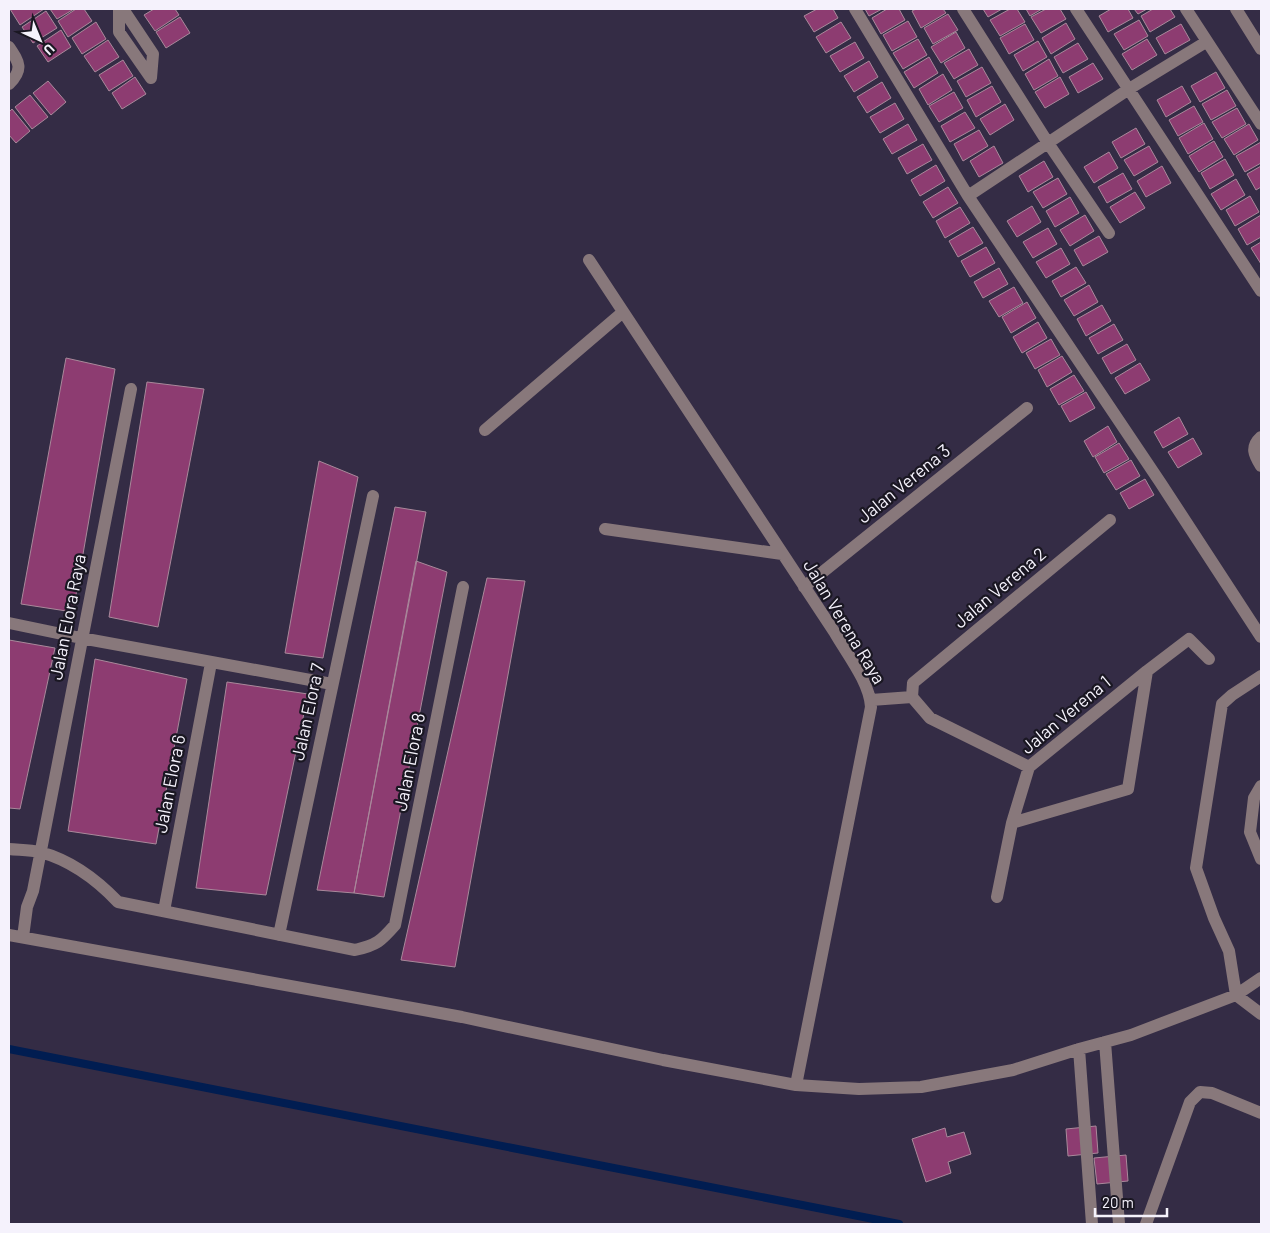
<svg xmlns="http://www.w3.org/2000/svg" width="1270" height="1233" viewBox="0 0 1270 1233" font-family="Barlow,sans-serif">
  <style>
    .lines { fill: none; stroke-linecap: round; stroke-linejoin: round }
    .stream { stroke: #011d51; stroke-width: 8 }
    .building { fill: #8d3c71; stroke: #a9899b }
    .minor { stroke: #88787b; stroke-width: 12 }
    .labels { text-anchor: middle; stroke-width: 4.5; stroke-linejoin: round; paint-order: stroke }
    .street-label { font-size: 18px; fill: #f5f2fc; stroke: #1a1722 }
  </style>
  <rect width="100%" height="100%" fill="#342c45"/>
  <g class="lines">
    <path class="stream" d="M9,1049L899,1224"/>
  </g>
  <path class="building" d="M10,9H44L20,25Z
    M50,9H74L57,19Z
    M76,9H84L92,21L68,37L58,21Z
    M154,9H175L179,15L155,31L144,15Z
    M817,9H833L838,18L814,32L804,16Z
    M865,9H882L869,16Z
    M887,9H899L905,20L881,34L872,18Z
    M916,9H943L946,13L921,28L912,11Z
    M983,9H1002L988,17Z
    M1010,9H1017L1025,22L1000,36L990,20Z
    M1026,9H1042L1030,16Z
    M1046,9H1060L1066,19L1041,33L1031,17Z
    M1111,9H1128L1133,18L1108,32L1099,16Z
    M1134,9H1147L1138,14Z
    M1153,9H1170L1175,17L1150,32L1141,16Z
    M46,11L57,28L33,43L22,27Z
    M948,14L958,30L933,44L924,28Z
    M180,17L190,33L166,48L156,32Z
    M1139,20L1148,36L1124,50L1114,34Z
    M908,21L917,37L892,51L883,35Z
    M96,22L106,39L82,54L72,38Z
    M841,22L851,38L826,53L816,37Z
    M1066,23L1075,39L1051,54L1042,38Z
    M1025,24L1034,40L1009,54L1000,38Z
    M1181,24L1190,40L1165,54L1156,38Z
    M61,30L71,47L48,62L37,46Z
    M956,32L965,48L941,63L931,47Z
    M918,39L927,55L903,69L893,53Z
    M1147,39L1157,55L1132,70L1122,54Z
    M108,40L119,57L95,72L84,56Z
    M1038,41L1047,57L1023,71L1014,55Z
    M855,42L864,58L840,72L830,56Z
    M1078,43L1088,59L1063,73L1054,57Z
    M969,49L978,65L954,79L944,63Z
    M929,57L938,73L914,88L904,72Z
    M1049,59L1058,76L1034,90L1025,74Z
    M123,60L133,76L109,91L99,75Z
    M869,61L878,77L854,92L844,76Z
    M1093,63L1103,79L1078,93L1069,77Z
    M982,67L991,83L966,97L957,81Z
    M1216,72L1225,88L1200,102L1191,86Z
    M943,74L952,90L928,105L919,89Z
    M135,77L146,94L122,109L112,93Z
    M1060,77L1069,94L1045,108L1035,92Z
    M48,81L66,102L51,115L33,93Z
    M882,82L891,98L867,113L857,97Z
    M992,86L1001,102L976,117L967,100Z
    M1182,86L1191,102L1166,117L1157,100Z
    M1227,90L1236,106L1211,120L1202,104Z
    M954,92L963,108L939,122L929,106Z
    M30,95L48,117L32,129L15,107Z
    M895,103L904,119L880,133L870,117Z
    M1005,104L1014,120L990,135L980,119Z
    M1194,106L1203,122L1178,136L1169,120Z
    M1237,108L1246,124L1222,138L1212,122Z
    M12,109L30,131L16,143L9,135V112Z
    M965,112L975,128L950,142L941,126Z
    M1204,123L1213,139L1188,154L1179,138Z
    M908,124L917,140L892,154L883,139Z
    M1249,124L1258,140L1234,155L1224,139Z
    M1136,128L1145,144L1121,158L1112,142Z
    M979,130L988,146L963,161L954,144Z
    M1214,141L1223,157L1199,172L1189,156Z
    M1261,142V163L1245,172L1236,156Z
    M923,144L932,160L907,174L898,158Z
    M994,146L1003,163L979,177L970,161Z
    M1149,146L1158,162L1134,176L1124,160Z
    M1109,152L1118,168L1094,183L1084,167Z
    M1225,159L1234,175L1210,189L1201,173Z
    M1044,161L1053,177L1028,192L1019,176Z
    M936,165L945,181L920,196L911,180Z
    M1162,166L1171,183L1146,197L1137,181Z
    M1261,166V187L1256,190L1247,174Z
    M1123,173L1132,189L1107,203L1098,187Z
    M1058,178L1067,194L1043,208L1033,192Z
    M1236,179L1245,195L1221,210L1211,194Z
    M948,187L958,203L933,218L923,202Z
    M1135,192L1145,208L1120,223L1110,207Z
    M1250,196L1259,212L1235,226L1226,210Z
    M1070,197L1079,213L1055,227L1046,211Z
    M1032,206L1041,222L1017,237L1007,221Z
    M960,207L970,223L945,238L936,221Z
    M1085,215L1094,231L1070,246L1060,230Z
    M1261,215V237L1247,245L1238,229Z
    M973,227L983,243L958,257L949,241Z
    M1048,228L1057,244L1033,258L1023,242Z
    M1099,236L1108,252L1083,266L1074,250Z
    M1261,242V264L1251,248Z
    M986,247L995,263L970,277L961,261Z
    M1061,248L1070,264L1046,278L1036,262Z
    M1076,267L1086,283L1061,297L1052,281Z
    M999,268L1008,284L983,298L974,282Z
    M1089,285L1098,302L1074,316L1064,300Z
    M1014,287L1023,303L999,317L989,301Z
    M1027,302L1036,318L1011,333L1002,317Z
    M1102,305L1111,321L1086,336L1077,319Z
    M1038,322L1047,338L1022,353L1013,337Z
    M1114,324L1123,340L1098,354L1089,338Z
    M1051,339L1060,355L1035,369L1026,353Z
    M1127,344L1136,360L1111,374L1102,358Z
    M1062,356L1072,372L1047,387L1038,370Z
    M66,358L115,369L73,612L21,604Z
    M1140,363L1150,380L1125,394L1115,378Z
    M1074,375L1084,391L1059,405L1050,389Z
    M147,382L204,389L158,627L109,617Z
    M1086,392L1095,408L1070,422L1061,406Z
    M1179,417L1188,434L1163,448L1154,432Z
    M1108,426L1117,442L1093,457L1084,441Z
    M1193,438L1202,454L1178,468L1168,452Z
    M1119,443L1129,459L1104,473L1095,457Z
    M1131,460L1140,476L1116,490L1106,474Z
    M319,461L358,477L323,658L285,653Z
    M1145,479L1154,495L1129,509L1120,493Z
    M395,507L426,512L354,893L317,890Z
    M416,561L447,572L384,897L354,893Z
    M487,578L525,581L455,967L401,960Z
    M9,640L55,648L20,809L9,808Z
    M95,659L187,679L156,844L68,831Z
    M227,682L308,694L266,895L196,888Z
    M1096,1126L1098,1153L1068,1156L1066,1129Z
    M945,1128L947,1137L964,1132L971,1154L948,1162L951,1173L926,1182L912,1139Z
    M1126,1155L1128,1181L1097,1184L1094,1158Z"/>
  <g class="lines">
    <path class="minor" d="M119,9V32L151,78L153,54L123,9
      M855,9L968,196L1160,482L1261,637
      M963,9L1048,143L1109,233
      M1076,9L1261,291
      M1186,9L1261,124
      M1236,9L1261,49
      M9,47C19,62 24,69 9,84
      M968,196L1129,89L1206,42
      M589,260L835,633C847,654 870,683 871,707L796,1085
      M485,430L623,312
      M1261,437C1250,447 1254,455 1261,466
      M605,529L782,554
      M804,587L1027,408
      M9,623L81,638L332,684
      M1261,676L1232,695L1222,704L1196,868L1214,918L1229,951L1236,995L1261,1014
      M871,700L912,697
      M1029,767L930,718L912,697L913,683L1110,520
      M1261,786L1254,798L1250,832L1261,859
      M1012,823L1128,789L1147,671
      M9,849C19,850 30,850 40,852C70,860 97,880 118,902L355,950C377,945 381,941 395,925L463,587
      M997,897L1012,823L1029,767L1147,671L1189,639L1209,659
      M164,911L211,663
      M9,935L462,1017L663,1060L796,1085L859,1089L921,1087L1013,1070L1079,1049L1131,1035L1236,995L1261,978
      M279,935L373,496
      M23,937L27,907L33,891L131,389
      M1105,1042L1119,1224
      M1079,1049L1092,1224
      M1146,1224L1190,1102L1200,1092L1212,1093L1261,1113"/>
  </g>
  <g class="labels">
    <g class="street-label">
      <text transform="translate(904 484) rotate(-39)" y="6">Jalan Verena 3</text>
      <text transform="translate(1000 588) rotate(-40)" y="6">Jalan Verena 2</text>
      <text transform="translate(68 617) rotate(-79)" y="6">Jalan Elora Raya</text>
      <text transform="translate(844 622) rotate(59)" y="6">Jalan Verena Raya</text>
      <text transform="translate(308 712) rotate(-78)" y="6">Jalan Elora 7</text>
      <text transform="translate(1066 715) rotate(-40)" y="6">Jalan Verena 1</text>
      <text transform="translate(410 762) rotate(-79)" y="6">Jalan Elora 8</text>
      <text transform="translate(170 784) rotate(-79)" y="6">Jalan Elora 6</text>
    </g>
  </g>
  <rect width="1270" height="1233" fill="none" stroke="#f5f2fc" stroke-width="20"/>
  <g transform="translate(40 40) rotate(136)" stroke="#1a1722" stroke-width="4" paint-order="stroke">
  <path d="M0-4L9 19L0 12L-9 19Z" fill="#f5f2fc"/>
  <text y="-8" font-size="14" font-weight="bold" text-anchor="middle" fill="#f5f2fc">U</text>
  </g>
  <path d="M1095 1208v8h72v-8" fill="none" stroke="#f5f2fc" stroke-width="2.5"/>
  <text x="1102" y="1208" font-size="15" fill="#f5f2fc" stroke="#1a1722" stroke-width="4" paint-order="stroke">20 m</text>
</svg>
